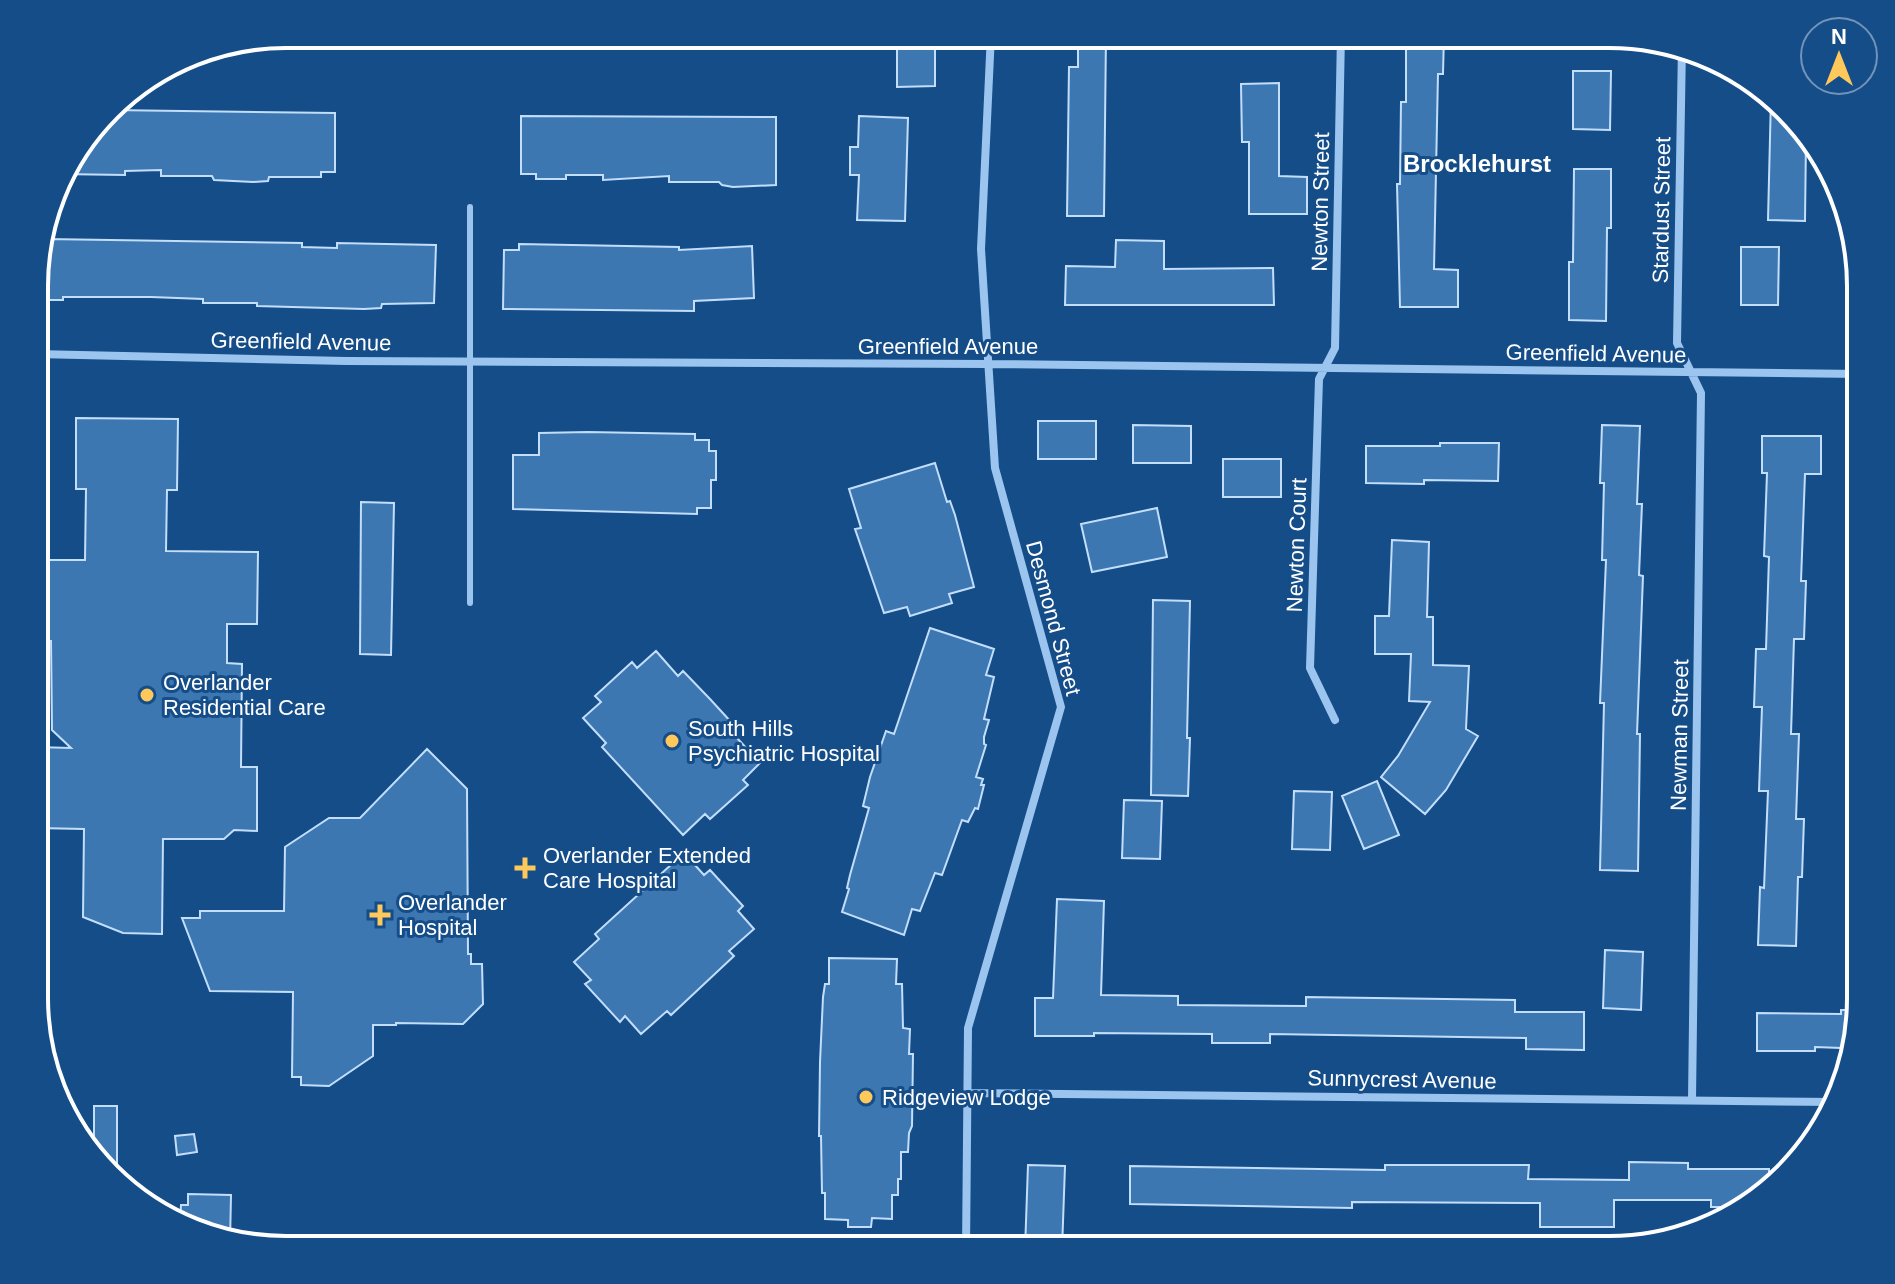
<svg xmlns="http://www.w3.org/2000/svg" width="1895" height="1284" viewBox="0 0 1895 1284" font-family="Helvetica,sans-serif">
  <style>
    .building { fill: #3d77b2; stroke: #c2defb; stroke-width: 2 }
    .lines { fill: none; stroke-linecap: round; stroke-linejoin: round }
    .lane { stroke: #9bc5ef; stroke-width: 6 }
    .street { stroke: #9bc5ef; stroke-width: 8 }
    .poi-dot { fill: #ffc85a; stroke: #154d89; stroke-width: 3 }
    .labels { text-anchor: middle; stroke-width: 6; stroke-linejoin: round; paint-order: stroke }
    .street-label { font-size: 22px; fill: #fff; stroke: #154d89 }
    .poi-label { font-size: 22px; fill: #fff; stroke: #154d89; text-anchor: start }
    .neighbourhood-label { font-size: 24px; font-weight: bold; fill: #fff; stroke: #154d89 }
    .rim { fill: none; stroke: #fff; stroke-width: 4 }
  </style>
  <rect width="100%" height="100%" fill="#154d89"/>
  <path class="building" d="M897,34H935V86L897,87Z
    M1078,34H1106L1104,216H1067L1069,67H1078Z
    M1406,34H1444L1443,74H1438L1434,269L1458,270V307H1400L1397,184H1400L1401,102H1406Z
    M1573,71H1611L1610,130L1573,129Z
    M1279,83V176L1307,177V214H1249V142H1242L1241,84Z
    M1771,97L1806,139L1805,221L1768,220Z
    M109,110L335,113V172H321V177H269L268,181L253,182L214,180L212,176H161V170L125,171V175L60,174Z
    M521,116L776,117V185L733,187L722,185L719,182H669V176L603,180V175H566V179H536V174H521Z
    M859,116L908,118L905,221L857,220L859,175H850V147H858Z
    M1574,169H1611V228H1607L1606,321L1569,320V262H1573Z
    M46,239L302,243V247L337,248V243L436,245L434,303L382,304L381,308L364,309L257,306V303H203V299L151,297H63V300H36V253L38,246H46Z
    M1116,240L1164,241V269L1273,268L1274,305H1065L1066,266L1115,267Z
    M519,244L679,247V250L752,246L754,298L694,301V311L503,309L504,250H519Z
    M1741,247H1779L1778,305H1741Z
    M76,418L178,419L177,490H167L166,551L258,552L257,624H227V663L242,664L241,767H257V831L234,830L224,839H163L162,934L123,933L83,917L84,829L36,828V747L71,748L52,730L51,641H36V560H85L86,489H76Z
    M1038,421H1096V459H1038Z
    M1133,425L1191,426V463H1133Z
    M1602,425L1640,426L1637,504H1642L1639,575L1643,576L1637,734H1640L1638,871L1600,870L1604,703H1600L1606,560H1602L1604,483H1600Z
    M588,432L695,434V440H709V451H716V480H711V508H697V514L513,509V455H539V433Z
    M1762,436H1821V474H1805L1801,581H1806L1804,639H1794L1791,734H1799L1796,819H1804L1802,877H1798L1796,946L1758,945L1760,887L1764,888L1768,791H1759L1762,707H1754L1756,649H1766L1769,557L1764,556L1767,473H1762Z
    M1440,443H1499L1498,481L1424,480V484L1366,483V446H1440Z
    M1223,459H1281V497H1223Z
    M935,463L947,502L950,501L955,515L974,587L949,594L952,603L910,616L907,607L884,613L855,529L861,528L849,489Z
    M361,502L394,503L391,655L360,654Z
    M1157,508L1167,557L1092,572L1081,524Z
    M1392,540L1429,542L1427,617H1433V665L1469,666L1466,729L1478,736L1446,790L1425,814L1381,777L1398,756L1430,702L1409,701L1411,654H1375V616H1389Z
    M1153,600L1190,601L1187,738H1190L1188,796L1151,795Z
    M930,628L994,649L986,675L994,677L984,719L989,720L984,737V744L986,745L976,777L983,779L981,785H984L978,809L975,808L968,822L962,820L942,875L935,873L920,911L912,909L904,935L842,912L849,889L847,888L850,875L869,808L863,806L870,777L886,731L894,734Z
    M656,651L678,676L683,671L710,699L742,734L737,738L760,763L743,780L748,785L710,819L705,814L683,835L602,747L606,743L583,718L601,702L595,696L632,662L637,668Z
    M427,749L467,789L468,954H471V964H482L483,1004L463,1024L396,1023V1025H373V1056L329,1086L301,1085V1077H292L293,992L210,991L182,918H200V911H284L285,847L329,818H360Z
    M1377,781L1399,835L1364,849L1342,796Z
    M1294,791L1332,792L1330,850L1292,849Z
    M1124,800L1162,801L1160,859L1122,858Z
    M684,853L704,875L710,870L743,906L738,911L754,929L729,951L734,956L671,1015L667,1011L641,1034L625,1016L620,1022L585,984L591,980L574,962L599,939L595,934Z
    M1057,899L1104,901L1101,995L1178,996V1005L1306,1006V997L1515,1000V1012H1584V1050L1526,1049V1038L1270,1034V1043H1212V1034L1094,1033V1036H1035V998H1053Z
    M1605,950L1643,952L1641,1010L1603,1008Z
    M829,958L897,959L896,984H902L903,1028L910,1029L909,1054H913L912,1126L909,1133L908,1152H901V1179H898V1195H892V1219L872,1218L871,1227H848V1220L825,1219V1193H822L821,1136H819L820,1062L823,997L825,984H829Z
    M1841,1010H1860L1850,1065L1841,1064V1048L1815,1047V1051H1757V1013L1841,1014Z
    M94,1106H117V1180L94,1154Z
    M194,1134L197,1152L177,1155L175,1136Z
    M1629,1162L1688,1163V1169H1769V1184L1742,1207H1711V1200H1614V1227H1540V1203L1352,1202V1208L1130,1204V1166L1385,1170V1165H1529L1528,1179L1629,1180Z
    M1028,1165L1065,1166L1062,1250H1025Z
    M188,1194L231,1195L230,1242L204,1236L180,1224L181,1205H188Z"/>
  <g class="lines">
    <path class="lane" d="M470,207V603"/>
    <path class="street" d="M1682,46L1677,343L1701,393L1692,1100
      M36,354L347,361L989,364L1860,374
      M1335,720L1310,668L1319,379L1335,348L1341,34
      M967,1093L1836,1102
      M966,1250L968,1028L1061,707L995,468L981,249L991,34"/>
  </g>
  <g class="poi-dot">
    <circle cx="147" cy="695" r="8"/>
    <circle cx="672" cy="741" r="8"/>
    <path d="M521 856h8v8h8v8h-8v8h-8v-8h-8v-8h8z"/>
    <path d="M376 903h8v8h8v8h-8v8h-8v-8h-8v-8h8z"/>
    <circle cx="866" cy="1097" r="8"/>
  </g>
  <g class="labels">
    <g class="street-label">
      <text transform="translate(1320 202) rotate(-89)" y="8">Newton Street</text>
      <text transform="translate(1661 210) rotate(-89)" y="8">Stardust Street</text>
      <text transform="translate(301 341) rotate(1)" y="8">Greenfield Avenue</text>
      <text x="948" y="354">Greenfield Avenue</text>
      <text transform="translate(1596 353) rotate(1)" y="8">Greenfield Avenue</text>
      <text transform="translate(1296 545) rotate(-88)" y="8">Newton Court</text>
      <text transform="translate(1054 618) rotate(75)" y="8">Desmond Street</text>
      <text transform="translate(1679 735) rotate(-89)" y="8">Newman Street</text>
      <text transform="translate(1402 1079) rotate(1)" y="8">Sunnycrest Avenue</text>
    </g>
    <g class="poi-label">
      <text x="163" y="690">Overlander<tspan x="163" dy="25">Residential Care</tspan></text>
      <text x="688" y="736">South Hills<tspan x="688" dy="25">Psychiatric Hospital</tspan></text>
      <text x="543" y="863">Overlander Extended<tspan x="543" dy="25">Care Hospital</tspan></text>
      <text x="398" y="910">Overlander<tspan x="398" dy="25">Hospital</tspan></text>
      <text x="882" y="1105">Ridgeview Lodge</text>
    </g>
    <g class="neighbourhood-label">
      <text x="1477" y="172">Brocklehurst</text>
    </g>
  </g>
  <path d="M0 0H1895V1284H0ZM286 48H1609A238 238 0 0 1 1847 286V998A238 238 0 0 1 1609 1236H286A238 238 0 0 1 48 998V286A238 238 0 0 1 286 48Z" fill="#154d89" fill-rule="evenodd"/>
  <path class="rim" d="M286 48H1609A238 238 0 0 1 1847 286V998A238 238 0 0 1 1609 1236H286A238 238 0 0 1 48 998V286A238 238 0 0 1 286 48Z"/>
  <g transform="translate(1839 56)"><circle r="38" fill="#154d89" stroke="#7394b8" stroke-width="2"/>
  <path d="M0-6L14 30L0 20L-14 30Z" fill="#ffc85a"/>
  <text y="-12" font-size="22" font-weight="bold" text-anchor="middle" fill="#ffffff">N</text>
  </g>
</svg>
